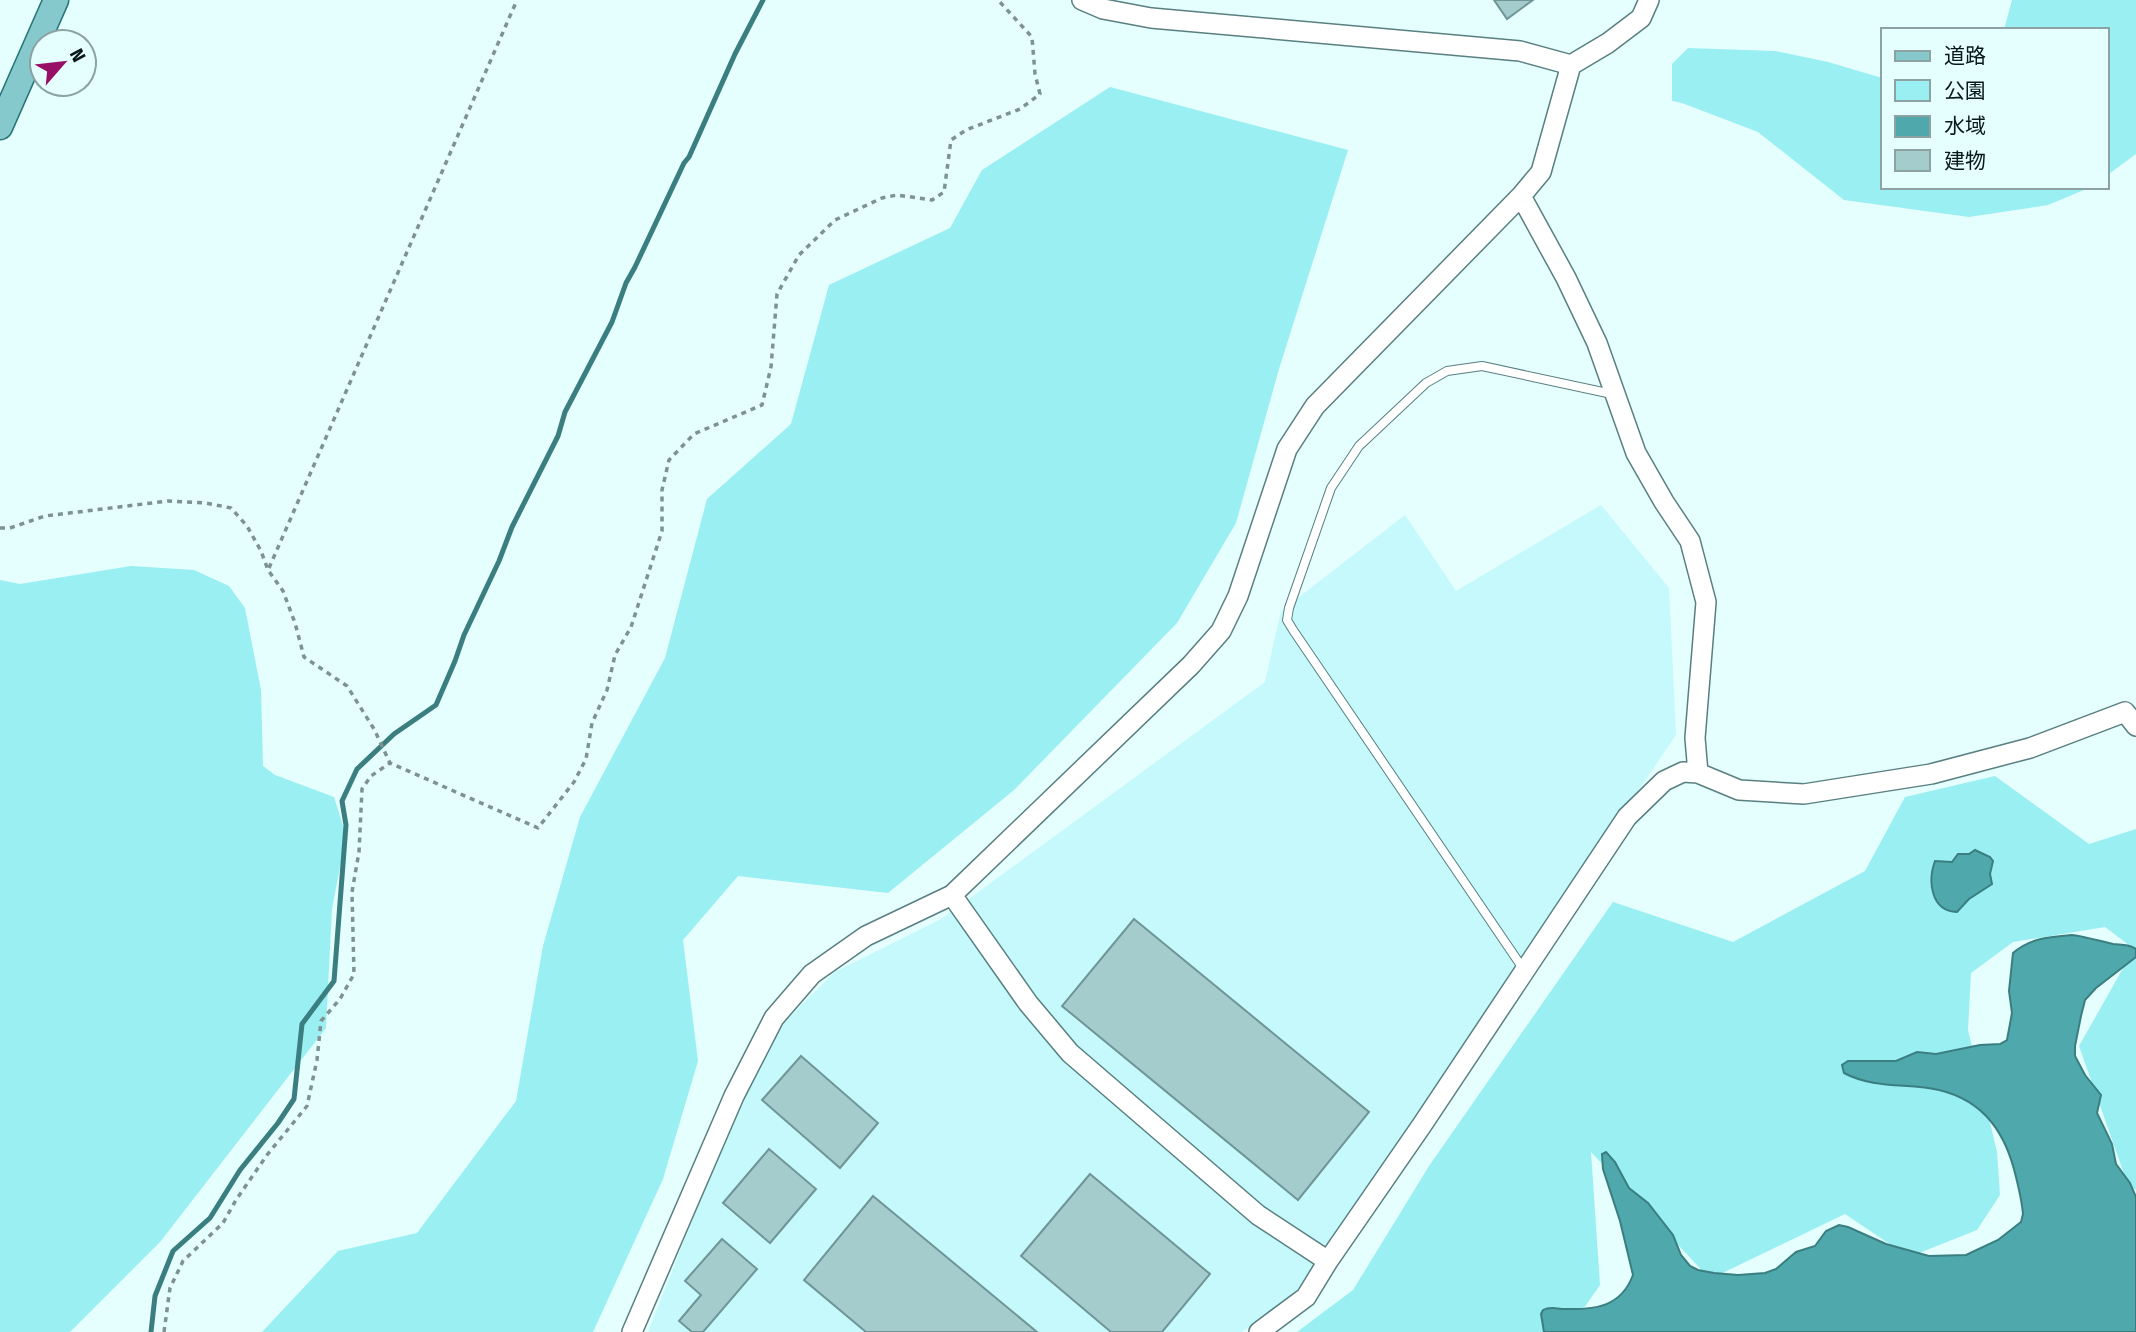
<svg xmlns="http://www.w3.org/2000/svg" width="2136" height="1332" viewBox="0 0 2136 1332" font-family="'Fira Sans Condensed','Noto Sans JP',sans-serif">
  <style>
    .built { fill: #c5f9fb }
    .green { fill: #9aeff2 }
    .water { fill: #4fa9ac; stroke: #3a7e80; stroke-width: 2 }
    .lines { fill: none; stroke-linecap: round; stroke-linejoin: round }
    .stream { stroke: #3a7e80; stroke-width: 5 }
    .building { fill: #a4cccd; stroke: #6f9597; stroke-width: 2 }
    .service-casing { stroke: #597f80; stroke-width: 10 }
    .tertiary-casing { stroke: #597f80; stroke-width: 22 }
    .primary-casing { stroke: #267477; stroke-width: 27 }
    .path { stroke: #7e9293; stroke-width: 3.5; stroke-dasharray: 5 5; stroke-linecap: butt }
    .service { stroke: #fff; stroke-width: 8 }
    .tertiary { stroke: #fff; stroke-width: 19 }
    .primary { stroke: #86c9cc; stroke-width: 24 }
  </style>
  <rect width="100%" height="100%" fill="#e5fefe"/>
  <path class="built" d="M1601,505L1669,588L1676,735L1295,1295L1242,1332H648L753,1066L789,1017L835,972L943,918L1265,682L1281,611L1405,515L1456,591Z"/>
  <path class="green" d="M2012,0H2136V154L2106,176V30H2004Z
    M1688,48L1775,51L1828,62L1882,78V187H2091L2048,205L1969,217L1844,200L1758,132L1682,103L1672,101V64Z
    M1110,87L1348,150L1279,369L1236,523L1177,623L1014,790L888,893L738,876L683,940L698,1061L663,1179L593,1332H262L338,1251L417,1233L516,1101L543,946L580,817L665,658L707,499L791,424L829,285L950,228L982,170Z
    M131,566L194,570L229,586L245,608L261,690L263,766L275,775L334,797L346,835L332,909L326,1028L160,1242L70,1332H0V580L20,584Z
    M1995,776L2089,844L2136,829V1190L2128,1185L2079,1046L2134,949L2105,927L2013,942L1971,973L1968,1030L1997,1152L2000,1195L1977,1230L1909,1257L1845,1214L1710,1279L1591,1152L1600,1285L1567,1332H1297L1353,1290L1429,1166L1613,902L1733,942L1865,871L1905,797Z"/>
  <path class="water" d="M1975,850L1990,857L1993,861L1990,874L1992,884L1969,899L1957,912C1930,911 1928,880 1935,861L1952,862L1958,854H1969Z
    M2072,935C2087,937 2099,941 2113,944C2123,945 2128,944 2136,949V957L2096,988L2085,1000L2081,1016L2075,1046V1056L2085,1075L2101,1095L2097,1113L2112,1144L2116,1164L2130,1183L2136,1197V1332H1544L1541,1314L1543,1310C1550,1306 1557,1309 1565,1309C1595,1310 1621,1307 1633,1275L1620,1221L1603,1169L1602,1154L1606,1152L1615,1162L1629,1188L1648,1203L1673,1235L1681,1255L1690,1266L1698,1270L1714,1273L1738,1275L1765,1273L1776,1269L1796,1252L1815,1246L1826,1231L1839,1225L1848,1227L1886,1244L1929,1256L1966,1255L1998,1240L2021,1222L2023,1214C2022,1201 2019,1189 2016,1177C2006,1134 1985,1101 1939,1090C1908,1083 1874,1089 1844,1073L1842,1065L1848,1061H1896L1917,1052L1936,1054L1980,1045L2000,1044L2007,1040L2012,1013L2009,991L2013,953C2030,938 2049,937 2072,935Z"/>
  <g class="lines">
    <path class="stream" d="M151,1332L155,1296L173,1251L210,1218L240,1170L278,1123L294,1099L302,1024L334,981L346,825L342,801L357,769L394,734L436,705L455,661L464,635L499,561L512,527L558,436L565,412L612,322L626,283L635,267L684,163L689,157L735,54L763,0"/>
  </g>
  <path class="building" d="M1494,0H1533L1507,19Z
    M1134,919L1369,1112L1298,1200L1062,1006Z
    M801,1056L878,1123L840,1168L762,1100Z
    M769,1149L816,1189L770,1243L723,1203Z
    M1090,1174L1210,1274L1162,1332H1111L1021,1256Z
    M873,1196L1037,1332H866L804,1280Z
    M722,1239L757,1269L703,1332H692L679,1321L701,1295L685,1281Z"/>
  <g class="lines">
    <g class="service-casing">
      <path id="service" d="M1524,970L1293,630L1287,620L1289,608L1331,488L1359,446L1426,383L1447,371L1482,366L1612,394"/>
    </g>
    <g class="tertiary-casing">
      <path id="tertiary" d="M1082,0L1103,9L1151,18L1520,51L1571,65
        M1521,196L1566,278L1597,343L1636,453L1664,502L1690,541L1706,602L1695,738L1698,773
        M952,895L1028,1003L1070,1053L1258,1215L1328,1261
        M632,1332L734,1096L774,1018L812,974L866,936L952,895L1191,665L1221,631L1238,596L1287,449L1315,406L1521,196L1541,172L1571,65L1608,43L1641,18L1649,0
        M1259,1332L1306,1297L1328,1261L1422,1125L1627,817L1664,781L1683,772L1698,773L1739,790L1804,794L1931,774L2030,748L2125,712L2136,726"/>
    </g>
    <g class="primary-casing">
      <path id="primary" d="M0,127L56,0"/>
    </g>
    <path class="path" d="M0,528H10L45,516L168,501L206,503L231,508L247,526L261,551L268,570L283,591L295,623L304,657L347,686L374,729L390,763L538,828L574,782L586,759L592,723L607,690L615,655L631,627L662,531V490L669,460L694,434L762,405L771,367L777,294L799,255L835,220L882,198L897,195L932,200L944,192L951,140L966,130L1020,109L1040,94L1035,74L1032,37L998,0
      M269,568L517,0
      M164,1332L170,1288L183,1261L223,1223L236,1200L267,1155L307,1106L317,1060L321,1021L340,999L354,974L352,892L359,852L362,789L371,776L390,763"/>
    <use href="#service" class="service"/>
    <use href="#tertiary" class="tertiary"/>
    <use href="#primary" class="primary"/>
  </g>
  <rect x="1881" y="28" width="228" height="161" fill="#e5fefe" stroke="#8da2a2" stroke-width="2"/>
  <rect x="1895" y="51" width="35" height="10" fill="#86c9cc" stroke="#8da2a2" stroke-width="2"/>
  <text x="1944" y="63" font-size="21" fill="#091819">道路</text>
  <rect x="1895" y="80" width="35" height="21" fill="#9aeff2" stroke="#8da2a2" stroke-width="2"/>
  <text x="1944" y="98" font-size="21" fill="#091819">公園</text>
  <rect x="1895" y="116" width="35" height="21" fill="#4fa9ac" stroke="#8da2a2" stroke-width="2"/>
  <text x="1944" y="133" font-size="21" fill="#091819">水域</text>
  <rect x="1895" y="150" width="35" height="21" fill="#a4cccd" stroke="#8da2a2" stroke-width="2"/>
  <text x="1944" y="168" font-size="21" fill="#091819">建物</text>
  <g transform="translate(63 63) rotate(62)"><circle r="33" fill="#e5fefe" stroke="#8da2a2" stroke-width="2"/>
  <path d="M0-5L12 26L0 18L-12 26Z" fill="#971066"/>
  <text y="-10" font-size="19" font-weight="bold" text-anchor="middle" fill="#091819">N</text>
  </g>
</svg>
